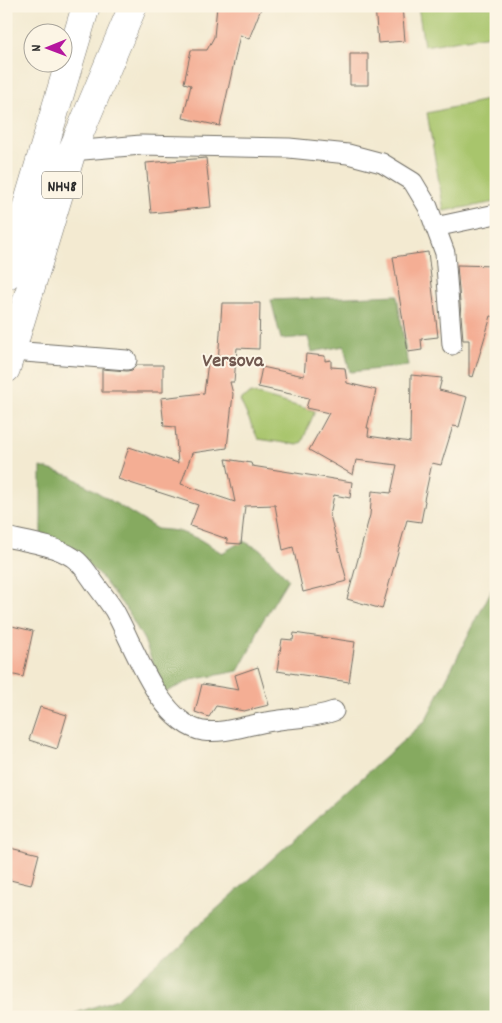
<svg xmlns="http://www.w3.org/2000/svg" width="502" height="1023" viewBox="0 0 502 1023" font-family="Dekko,sans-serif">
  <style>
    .green { fill: #a8c56c; stroke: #6a784c }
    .forest { fill: #86aa60; stroke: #586a46 }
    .building { fill: #f4ae94 }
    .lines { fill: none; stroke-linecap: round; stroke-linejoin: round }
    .minor-casing { stroke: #716e65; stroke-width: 21 }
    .highway-casing { stroke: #716e65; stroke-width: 29 }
    .minor { stroke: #fff; stroke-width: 19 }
    .highway { stroke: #fff; stroke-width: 28 }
    .labels { text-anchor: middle; stroke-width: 4; stroke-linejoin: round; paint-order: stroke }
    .shield { fill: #fcf5e5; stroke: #6a6863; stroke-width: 1 }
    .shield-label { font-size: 16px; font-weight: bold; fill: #2b2b2b }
    .quarter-label { font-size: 20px; font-weight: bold; fill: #715950; stroke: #fcf5e5 }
  </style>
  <rect width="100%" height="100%" fill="#fcf5e5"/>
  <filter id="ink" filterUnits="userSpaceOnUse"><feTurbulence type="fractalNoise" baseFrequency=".02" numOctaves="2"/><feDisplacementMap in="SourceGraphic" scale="10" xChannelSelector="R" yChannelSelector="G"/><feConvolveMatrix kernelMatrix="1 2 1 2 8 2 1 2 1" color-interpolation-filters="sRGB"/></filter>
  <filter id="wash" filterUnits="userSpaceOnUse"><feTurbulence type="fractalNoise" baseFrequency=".0096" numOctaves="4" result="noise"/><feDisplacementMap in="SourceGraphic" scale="20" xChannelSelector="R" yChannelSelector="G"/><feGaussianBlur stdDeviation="1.12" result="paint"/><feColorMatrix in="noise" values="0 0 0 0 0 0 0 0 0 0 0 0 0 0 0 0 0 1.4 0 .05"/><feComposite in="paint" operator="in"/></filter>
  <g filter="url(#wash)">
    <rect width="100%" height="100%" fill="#f3ead1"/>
    <path class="green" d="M418,6H496V34L424,46Z
      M496,98V202L444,211L427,113Z
      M251,393L315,411L302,442L298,445L258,439L240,400Z"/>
    <path class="forest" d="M397,295L408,366L350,372L344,346L312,352L308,337L281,339L271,300Z
      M41,467L71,476L157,529L178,531L199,539L222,553L243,541L261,550L288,579L259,627L254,642L238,671L191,680L164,693L144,640L126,609L97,572L41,536Z
      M496,581V1017H64L117,999L425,721Z"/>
    <g id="blocks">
      <path class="building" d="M217,6H262L249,39L240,35L220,126L183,118L191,85L184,83L191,50H207L214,37Z
        M375,6H402L405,41L378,43Z
        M350,54H368V85H350Z
        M206,158L211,207L151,213L146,163Z
        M428,252L438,337L421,339L422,350L408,352L393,257Z
        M457,265L496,266V317L491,316L473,377L469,376V340H463Z
        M222,303H260L259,349L237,348L234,382H230L233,394L227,448L192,453L181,484L235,502L226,459L251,463L252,466L352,482L350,498L334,495L330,515L347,581L303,592L293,547L283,550L275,505L245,506L241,544L227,543V539L190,526L198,505L118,479L129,447L178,463L175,427L164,426L161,398L204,393L208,362L218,363Z
        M306,354L325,356V361L331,360V367L345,368L347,383L376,390L367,428H369L368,436L410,442L411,375L442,378L439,390L467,397L459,427L453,426L441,465L432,463L424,500L425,501L421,522L407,520L382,609L347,599L370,515L372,491L391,493L397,465L356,460L353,475L309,450L329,413L306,408L309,398L258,387L262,367L304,376Z
        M137,365H163V392H102V369L127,371L132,370Z
        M12,626L33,631L23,677L6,673V654Z
        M294,633L355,642L349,682L277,671L282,639L293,640Z
        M258,667L269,705L244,711L216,706L209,717L195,712L202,684L239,690L235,675Z
        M40,707L67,715L57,749L29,740Z
        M6,846L39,854L31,885L6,879Z"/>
    </g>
  </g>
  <g filter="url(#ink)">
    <use href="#blocks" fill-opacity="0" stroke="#716e65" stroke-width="1"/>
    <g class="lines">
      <g class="minor-casing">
        <path id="minor" d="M72,151L141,145L289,148L348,154L382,163L413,182L428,207L445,253L452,345
          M435,227L496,214
          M12,351L127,360
          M6,537C27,542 53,545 72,557C82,563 89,575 96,585C102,593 108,601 114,610C134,645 159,723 203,731C224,734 247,725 267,722C289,717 313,719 334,711"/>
      </g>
      <g class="highway-casing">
        <path id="highway" d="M6,276L86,6
          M6,369L72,151L133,6"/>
      </g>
      <use href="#minor" class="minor"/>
      <use href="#highway" class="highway"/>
    </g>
  </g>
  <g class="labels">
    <rect class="shield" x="42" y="171.5" width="40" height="27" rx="4"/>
    <g class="shield-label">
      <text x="62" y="191">NH48</text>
    </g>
    <g class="quarter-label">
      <text x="233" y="366">Versova</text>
    </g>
  </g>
  <rect width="502" height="1023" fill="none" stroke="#fcf5e5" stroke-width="25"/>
  <g transform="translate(48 48) rotate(269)"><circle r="24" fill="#fcf5e5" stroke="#a8a49b"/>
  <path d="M0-4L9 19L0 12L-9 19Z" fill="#b5179e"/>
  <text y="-8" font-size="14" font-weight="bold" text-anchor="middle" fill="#2b2b2b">N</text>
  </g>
</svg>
